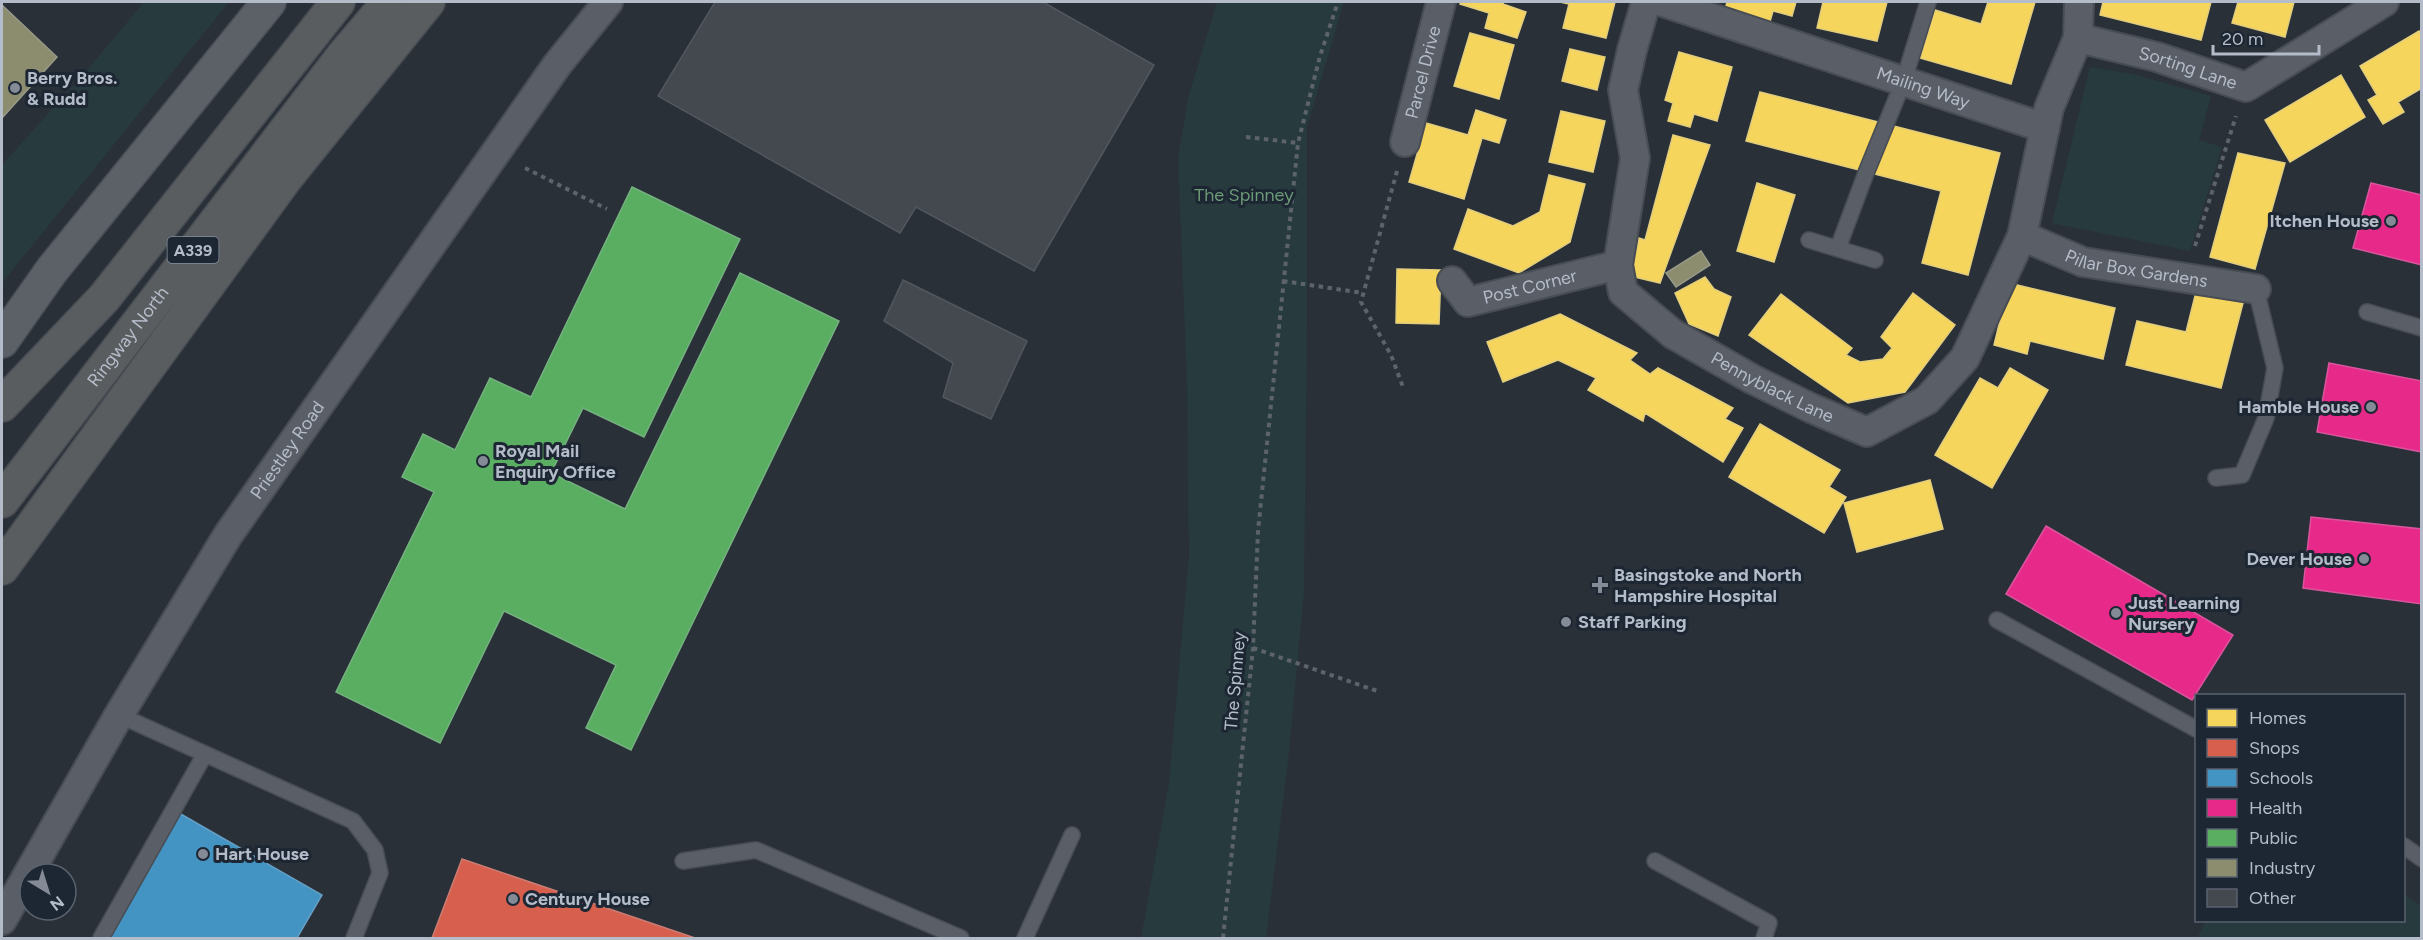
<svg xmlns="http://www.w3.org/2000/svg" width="2423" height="940" viewBox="0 0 2423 940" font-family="Figtree,sans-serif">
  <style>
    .green { fill: #273a3e }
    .homes { fill: #f6d55c; stroke: #e2ce7d; stroke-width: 1.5 }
    .shops { fill: #d6604d; stroke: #cc7c72; stroke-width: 1.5 }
    .schools { fill: #4393c3; stroke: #659fc5; stroke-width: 1.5 }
    .health { fill: #e7298a; stroke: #d8559d; stroke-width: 1.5 }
    .public { fill: #5aae61; stroke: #75b280; stroke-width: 1.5 }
    .industry { fill: #8c8c6e; stroke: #989a89; stroke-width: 1.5 }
    .building { fill: #444950; stroke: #52575f; stroke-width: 1.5 }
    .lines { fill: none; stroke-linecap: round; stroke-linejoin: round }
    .lane-casing { stroke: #484c53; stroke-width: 18 }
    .street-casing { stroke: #484c53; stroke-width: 32 }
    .primary-casing { stroke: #484c55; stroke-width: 36 }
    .highway-casing { stroke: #474c53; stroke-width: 36 }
    .path { stroke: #5d636a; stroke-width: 4; stroke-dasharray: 4.5 4.5; stroke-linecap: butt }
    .lane { stroke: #5a5e66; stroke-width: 15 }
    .street { stroke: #5a5e66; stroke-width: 28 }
    .primary { stroke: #5c6168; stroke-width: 33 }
    .highway { stroke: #5a5d60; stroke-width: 33 }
    .poi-dot { fill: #848b96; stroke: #1d2633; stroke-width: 2 }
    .labels { text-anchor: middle; stroke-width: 6; stroke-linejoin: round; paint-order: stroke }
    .shield { fill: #1d2633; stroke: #878f9c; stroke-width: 1.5 }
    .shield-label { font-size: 16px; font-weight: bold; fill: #b4bcc9 }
    .street-label { font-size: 18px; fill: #b4bcc9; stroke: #1d2633 }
    .poi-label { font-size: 18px; font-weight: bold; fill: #b4bcc9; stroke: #1d2633; text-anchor: start }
    .park-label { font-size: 18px; fill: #6b9a76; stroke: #1d2633 }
  </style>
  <rect width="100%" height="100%" fill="#2a3038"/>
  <path class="green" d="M144,2H229L2,283V165L88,69Z
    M1217,2H1344L1307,127V329L1304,592L1288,761L1266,938H1141L1169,783L1189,555L1187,383L1178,157L1188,98Z
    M2090,67L2133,74L2211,96L2199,140L2222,147L2190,251L2052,223Z
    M2404,895L2421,906V938H2197L2206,921L2404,920Z"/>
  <path class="homes" d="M1461,2H1504L1503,4L1526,12L1517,38L1485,28L1489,13L1460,4Z
    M1560,2H1615L1606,38L1563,28L1569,4Z
    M1727,2H1796L1792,16L1773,11L1769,25L1724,13Z
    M1823,2H1887L1877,41L1817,28Z
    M1988,2H2035L2011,84L1920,58L1935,10L1981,24Z
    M2103,2H2211L2201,40L2100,15Z
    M2238,2H2294L2285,37L2232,23Z
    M2419,31L2422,35V88L2398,102L2404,112L2383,124L2368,100L2377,95L2360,66Z
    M1470,33L1514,45L1499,99L1454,86Z
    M1570,49L1605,57L1597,90L1562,81Z
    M1679,52L1732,67L1717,121L1694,114L1690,127L1668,121L1673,103L1665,100Z
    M2341,75L2365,117L2290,162L2265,120Z
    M1760,92L2000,153L1968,275L1922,263L1941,191L1746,141Z
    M1476,110L1506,120L1499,143L1482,138L1464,199L1409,182L1426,123L1468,135Z
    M1561,111L1605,121L1593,172L1549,162Z
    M1673,135L1710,145L1660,283L1630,276L1639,238L1645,240Z
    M2238,153L2285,163L2255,269L2210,257Z
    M1549,175L1585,184L1570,242L1519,273L1454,249L1468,209L1513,226L1540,212Z
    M1757,183L1795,195L1774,262L1737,251Z
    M1397,269L1441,270L1439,324L1396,323Z
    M1705,277L1714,289L1731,297L1718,336L1689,324L1675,293Z
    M2009,283L2115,308L2103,359L2030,341L2027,354L1994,345Z
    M2196,292L2243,303L2221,388L2126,365L2137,321L2186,332Z
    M1913,293L1955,325L1905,392L1848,403L1749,335L1781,294L1852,348L1846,355L1860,362L1883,359L1892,348L1881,337Z
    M1560,314L1637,353L1630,360L1650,374L1658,368L1733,408L1725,419L1743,428L1723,462L1645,413L1643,421L1588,390L1596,378L1558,360L1503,382L1487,342Z
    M2010,368L2048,390L1992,488L1935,455L1980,378L1998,388Z
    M1760,424L1840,470L1829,487L1846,497L1824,533L1729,477Z
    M1930,480L1943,529L1857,552L1844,503Z"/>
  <path class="shops" d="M462,859L695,938H432Z"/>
  <path class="schools" d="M179,813L322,895L297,938H107Z"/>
  <path class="health" d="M2371,183L2422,195V265L2353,248Z
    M2329,363L2422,381V452L2317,432Z
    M2311,517L2422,529V604L2303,588Z
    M2046,526L2233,635L2192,700L2006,594Z"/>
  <path class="public" d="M632,187L740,239L644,437L583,408L551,473L625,509L740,273L839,321L631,750L586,728L616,665L504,611L440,743L336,692L434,492L402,477L423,434L455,450L490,378L531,397Z"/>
  <path class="industry" d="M2,5L57,57L2,118Z
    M1701,251L1710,265L1676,287L1666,273Z"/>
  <path class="building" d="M715,2H1043L1154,65L1034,271L916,207L900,233L658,96Z
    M903,280L1027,341L991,419L943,397L953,363L884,321Z"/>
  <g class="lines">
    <g class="lane-casing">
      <path id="lane" d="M1809,240L1875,260
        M1838,248L1866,173L1904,80L1928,2
        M2367,312L2422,328
        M2216,478L2242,475L2266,418L2275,368L2256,289
        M1997,620L2196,729
        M119,715L353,821L375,850L380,873L354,938
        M2404,846L2422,859
        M683,861L756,850L961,938
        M1655,861L1769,923L1764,938
        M101,938L205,754
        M1025,938L1072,835"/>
    </g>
    <g class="street-casing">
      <g id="street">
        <path id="s1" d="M1646,2L1632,50L1623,90L1635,158L1618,265L1623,292L1673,334L1752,379L1811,408L1867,432L1927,400L1965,358L2022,236L2049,108L2078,38L2079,2"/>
        <path id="s2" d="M1663,2L2045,128"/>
        <path id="s3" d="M2078,38L2157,57L2246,87L2384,2"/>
        <path id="s4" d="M1405,142L1441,2"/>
        <path id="s5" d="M2022,236L2083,262L2256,289"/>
        <path id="s6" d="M1452,281L1468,302L1618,265"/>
        <path id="s7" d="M2,920L119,715L228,535L557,65L608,2"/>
      </g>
    </g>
    <g class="primary-casing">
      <path id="primary" d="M2,341L52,270L269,2"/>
    </g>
    <g class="highway-casing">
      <g id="highway">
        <path d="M2,405L104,298L338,2"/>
        <path id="s8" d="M2,501L343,56L389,2"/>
        <path d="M2,568L285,179L428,2"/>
      </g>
    </g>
    <path class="path" d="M1246,137L1298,143
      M525,168L607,209
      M1397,171L1361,302L1391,355L1403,387
      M2195,246L2236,116
      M1283,281L1363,293
      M1253,648L1380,692
      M1223,938L1253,648L1258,531L1298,143L1320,56L1338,2"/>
    <use href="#lane" class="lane"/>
    <use href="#street" class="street"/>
    <use href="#primary" class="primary"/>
    <use href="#highway" class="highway"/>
  </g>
  <g class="poi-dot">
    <circle cx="15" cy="88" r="6"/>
    <circle cx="2391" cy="221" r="6"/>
    <circle cx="2371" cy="407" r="6"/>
    <circle cx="483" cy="461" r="6"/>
    <circle cx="2364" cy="559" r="6"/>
    <path d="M1597 576h6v6h6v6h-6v6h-6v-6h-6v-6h6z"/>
    <circle cx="2116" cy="613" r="6"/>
    <circle cx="1566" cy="622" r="6"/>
    <circle cx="203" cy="854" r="6"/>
    <circle cx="513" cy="899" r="6"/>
  </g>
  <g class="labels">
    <rect class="shield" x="167.5" y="237" width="51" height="26" rx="4.5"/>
    <g class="shield-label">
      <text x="193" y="256">A339</text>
    </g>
    <g class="street-label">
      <text dy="6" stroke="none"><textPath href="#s3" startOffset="114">Sorting Lane</textPath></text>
      <text dy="6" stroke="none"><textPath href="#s4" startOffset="72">Parcel Drive</textPath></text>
      <text dy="6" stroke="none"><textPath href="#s2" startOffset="274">Mailing Way</textPath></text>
      <text dy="6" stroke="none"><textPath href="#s5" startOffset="120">Pillar Box Gardens</textPath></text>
      <text dy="6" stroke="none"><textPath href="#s6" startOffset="90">Post Corner</textPath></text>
      <text dy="6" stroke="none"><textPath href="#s8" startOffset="207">Ringway North</textPath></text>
      <text dy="6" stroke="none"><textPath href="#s1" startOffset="474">Pennyblack Lane</textPath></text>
      <text dy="6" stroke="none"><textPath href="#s7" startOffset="550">Priestley Road</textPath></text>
      <text transform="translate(1235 681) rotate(-85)" y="6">The Spinney</text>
    </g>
    <g class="poi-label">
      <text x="27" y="84">Berry Bros.<tspan x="27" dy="21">&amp; Rudd</tspan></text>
      <text x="2379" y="227" text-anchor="end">Itchen House</text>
      <text x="2359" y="413" text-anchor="end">Hamble House</text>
      <text x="495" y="457">Royal Mail<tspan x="495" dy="21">Enquiry Office</tspan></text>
      <text x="2352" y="565" text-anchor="end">Dever House</text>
      <text x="1614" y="581">Basingstoke and North<tspan x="1614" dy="21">Hampshire Hospital</tspan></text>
      <text x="2128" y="609">Just Learning<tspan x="2128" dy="21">Nursery</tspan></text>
      <text x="1578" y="628">Staff Parking</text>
      <text x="215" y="860">Hart House</text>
      <text x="525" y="905">Century House</text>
    </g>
    <g class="park-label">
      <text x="1244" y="201">The Spinney</text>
    </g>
  </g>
  <rect width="2423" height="940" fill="none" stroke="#b4bcc9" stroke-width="6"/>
  <rect x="2195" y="694" width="210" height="228" fill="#1d2633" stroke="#59626f" stroke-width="1.5"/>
  <rect x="2207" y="709" width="30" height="18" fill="#f6d55c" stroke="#59626f" stroke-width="1.5"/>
  <text x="2249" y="724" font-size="18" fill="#b4bcc9">Homes</text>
  <rect x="2207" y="739" width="30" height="18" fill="#d6604d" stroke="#59626f" stroke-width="1.5"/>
  <text x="2249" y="754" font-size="18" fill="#b4bcc9">Shops</text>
  <rect x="2207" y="769" width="30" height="18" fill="#4393c3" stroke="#59626f" stroke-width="1.5"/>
  <text x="2249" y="784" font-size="18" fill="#b4bcc9">Schools</text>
  <rect x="2207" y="799" width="30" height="18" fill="#e7298a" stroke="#59626f" stroke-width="1.5"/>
  <text x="2249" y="814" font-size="18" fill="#b4bcc9">Health</text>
  <rect x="2207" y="829" width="30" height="18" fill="#5aae61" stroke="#59626f" stroke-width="1.5"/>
  <text x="2249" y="844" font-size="18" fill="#b4bcc9">Public</text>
  <rect x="2207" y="859" width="30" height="18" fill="#8c8c6e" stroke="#59626f" stroke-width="1.5"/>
  <text x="2249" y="874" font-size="18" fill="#b4bcc9">Industry</text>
  <rect x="2207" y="889" width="30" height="18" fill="#444950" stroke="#59626f" stroke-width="1.5"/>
  <text x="2249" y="904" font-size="18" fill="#b4bcc9">Other</text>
  <g transform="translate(48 892) rotate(142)"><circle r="28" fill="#1d2633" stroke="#59626f" stroke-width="1.5"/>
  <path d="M0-4.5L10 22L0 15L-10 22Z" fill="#848b96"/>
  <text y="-9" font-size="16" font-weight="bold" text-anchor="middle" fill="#b4bcc9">N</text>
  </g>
  <path d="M2213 45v9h106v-9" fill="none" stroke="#b4bcc9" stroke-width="3"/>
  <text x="2222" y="45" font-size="18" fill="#b4bcc9" stroke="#1d2633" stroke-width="4.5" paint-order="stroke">20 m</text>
</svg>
